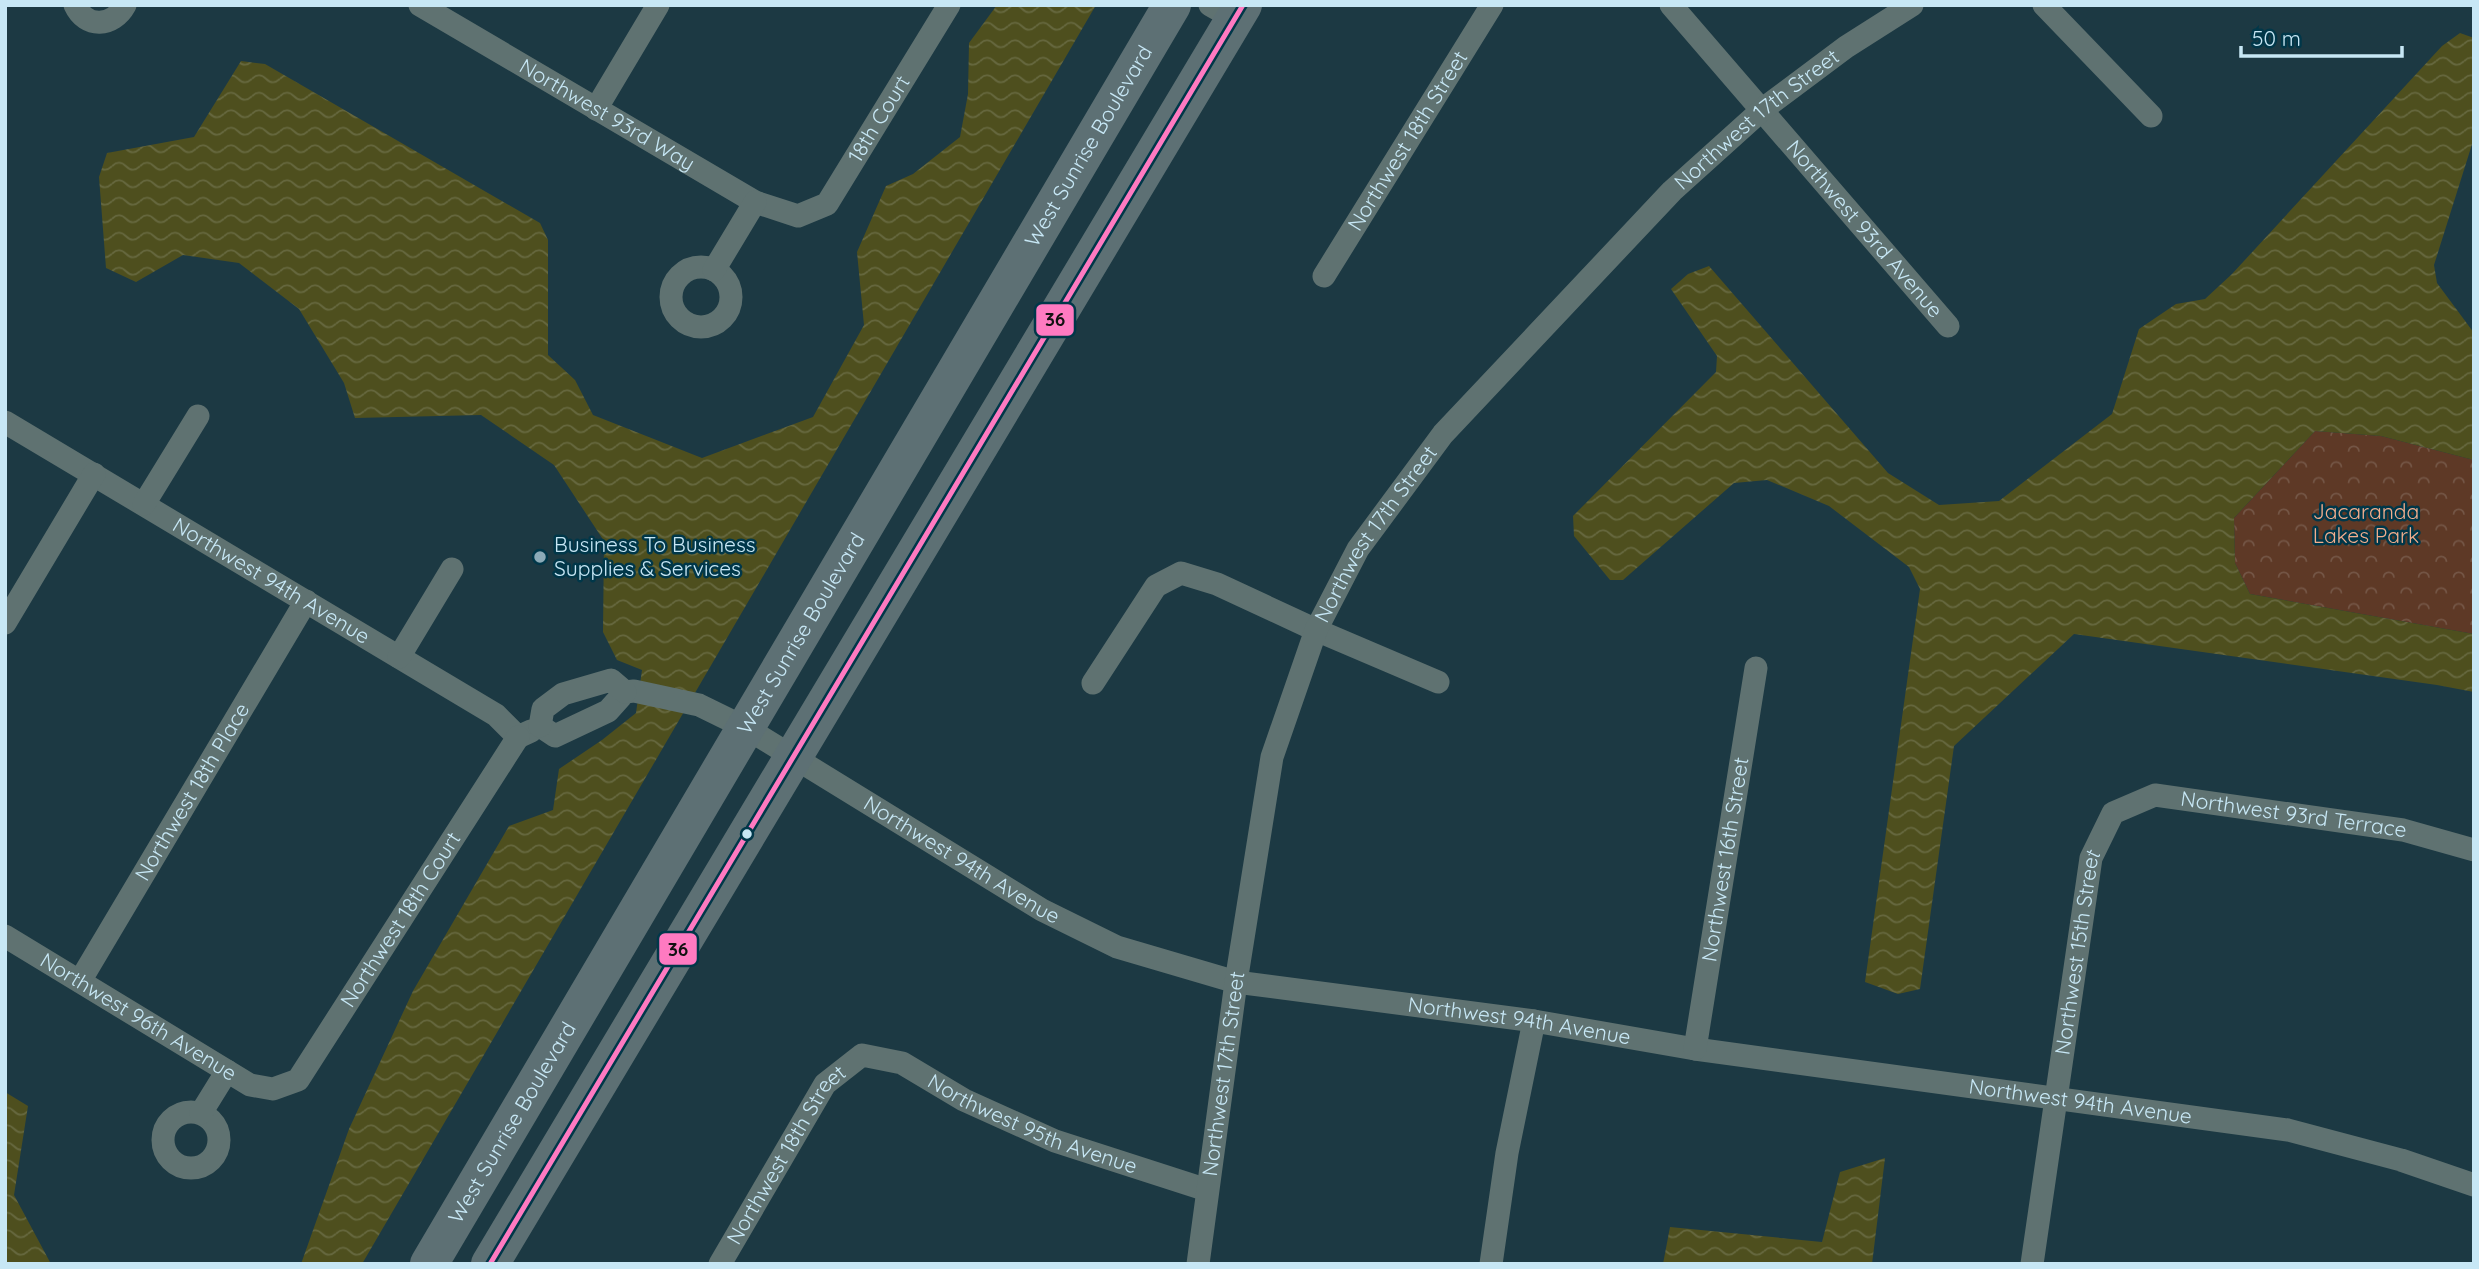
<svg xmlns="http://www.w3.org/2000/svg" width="2479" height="1269" viewBox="0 0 2479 1269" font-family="Quicksand,sans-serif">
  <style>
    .forest { fill: url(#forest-crowns) }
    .water { fill: url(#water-waves) }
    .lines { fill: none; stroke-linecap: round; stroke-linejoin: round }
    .street { stroke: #5f7271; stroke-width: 23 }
    .highway { stroke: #5d7074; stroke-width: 38 }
    .bus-1-casing { stroke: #003749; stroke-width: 10 }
    .bus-1 { stroke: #fe7ac1; stroke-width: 5 }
    .poi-dot { fill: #8baab7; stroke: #003749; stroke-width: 2.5 }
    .bus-dot { fill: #c7e7f5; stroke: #003749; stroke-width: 2.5 }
    .labels { text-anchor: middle; stroke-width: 5; stroke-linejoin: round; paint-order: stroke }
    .street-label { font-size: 21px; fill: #c7e7f5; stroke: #003749 }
    .park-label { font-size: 21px; fill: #f3ae8d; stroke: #003749 }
    .poi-label { font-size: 21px; fill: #c7e7f5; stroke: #003749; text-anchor: start }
    .line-badge { stroke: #003749; stroke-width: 2.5 }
    .pale-badge-label { font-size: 19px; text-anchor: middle; font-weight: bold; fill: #111 }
  </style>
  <defs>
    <pattern id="forest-crowns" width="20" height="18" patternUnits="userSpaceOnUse" patternTransform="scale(1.75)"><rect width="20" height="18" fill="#5e3926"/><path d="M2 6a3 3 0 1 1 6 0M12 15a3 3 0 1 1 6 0" fill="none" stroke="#745646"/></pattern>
    <pattern id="water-waves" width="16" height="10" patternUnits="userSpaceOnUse" patternTransform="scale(1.75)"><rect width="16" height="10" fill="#4e4f1e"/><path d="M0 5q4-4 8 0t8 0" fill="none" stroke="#66683f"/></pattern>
  </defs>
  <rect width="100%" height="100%" fill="#1c3943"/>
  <path class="forest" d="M2315,431L2381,436L2474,460V634L2250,594L2235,563L2234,518Z"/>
  <path class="water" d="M997,5H1096L362,1264H301L349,1129L413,991L509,826L553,810L559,769L602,740L636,713L642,670L617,660L603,632L604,541L554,465L481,415L355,418L344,383L299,309L239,263L183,255L136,282L106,268L99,177L107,153L194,137L241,61L265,64L540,223L548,240V355L575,380L593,415L702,458L813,417L864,325L857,252L886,186L913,174L960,137L968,94L969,43Z
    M2460,33L2474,38V138L2434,265L2437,283L2474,333V460L2381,436L2315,431L2234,518L2235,563L2250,594L2474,634V692L2437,685L2074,634L1954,746L1920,989L1898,994L1865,982L1920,589L1909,567L1829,506L1767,480L1734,483L1623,580H1610L1574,536L1573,516L1716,372L1717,356L1671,289L1688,274L1709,266L1888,473L1939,505L1999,501L2112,414L2139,329L2176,304L2205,299L2232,274L2442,46Z
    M5,1092L28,1106L14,1195L51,1264H5Z
    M1885,1158L1872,1264H1663L1670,1227L1822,1242L1840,1172Z"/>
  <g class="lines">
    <g class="street">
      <path d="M75,5C86,29 113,27 125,5"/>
      <path id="s1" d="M420,5L755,202L798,216L827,204L949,5"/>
      <path d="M1210,5L1235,19"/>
      <path id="s2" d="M1671,5L1948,326"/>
      <path d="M2044,5L2151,116"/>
      <path d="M596,109L658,5"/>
      <circle cx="701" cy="297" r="30"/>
      <path d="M714,270L755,202"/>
      <path id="s3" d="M1324,276L1492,5"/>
      <path id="s4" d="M5,422L496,715L518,737L531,731"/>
      <path d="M144,504L198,416"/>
      <path d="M5,623L94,474"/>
      <path d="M399,657L452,569"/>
      <path d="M1093,683L1156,586L1181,573L1217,584L1316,630L1438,682"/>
      <path id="s5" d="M540,726L555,736L608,711L625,692L634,691L699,705L746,728L1042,910L1117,947L1236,982L1534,1021L1695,1049L2288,1130L2401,1160L2474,1185"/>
      <path d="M540,726L543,709L563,694L611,680L625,692"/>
      <path id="s6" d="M5,936L250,1085L273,1089L298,1080L518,737"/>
      <path id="s7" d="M80,981L306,601"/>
      <path id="s8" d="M1695,1049L1756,668"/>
      <circle cx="191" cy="1140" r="28"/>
      <path d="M201,1113L227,1071"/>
      <path id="s9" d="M720,1264L825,1084L862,1055L902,1063L964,1100L1055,1141L1207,1190"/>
      <path id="s10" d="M1198,1264L1236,982L1272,757L1316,630L1358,549L1443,434L1672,191L1763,109L1846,47L1912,5"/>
      <path d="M1491,1264L1507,1153L1534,1021"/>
      <path id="s11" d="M2032,1264L2091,858L2113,813L2155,795L2403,830L2474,850"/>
    </g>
    <g class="highway">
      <path id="s12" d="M429,1264L1172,5"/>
      <path d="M490,1264L1243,5"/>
    </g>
    <g class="bus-1-casing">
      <path id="bus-1" d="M490,1264L1243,5"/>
    </g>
    <use href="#bus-1" class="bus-1"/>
  </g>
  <circle class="poi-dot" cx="540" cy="557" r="7"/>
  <circle class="bus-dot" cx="747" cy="834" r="6"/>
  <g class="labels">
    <g class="street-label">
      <text dy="7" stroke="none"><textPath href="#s1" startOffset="217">Northwest 93rd Way</textPath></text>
      <text dy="7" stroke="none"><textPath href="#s1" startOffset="565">18th Court</textPath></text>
      <text dy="7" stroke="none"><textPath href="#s10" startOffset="1326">Northwest 17th Street</textPath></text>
      <text dy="7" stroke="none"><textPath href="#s3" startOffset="159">Northwest 18th Street</textPath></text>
      <text dy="7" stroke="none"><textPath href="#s12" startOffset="1298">West Sunrise Boulevard</textPath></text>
      <text dy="7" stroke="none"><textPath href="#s2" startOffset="296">Northwest 93rd Avenue</textPath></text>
      <text dy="7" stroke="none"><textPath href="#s10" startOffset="760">Northwest 17th Street</textPath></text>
      <text dy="7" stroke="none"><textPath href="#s4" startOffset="310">Northwest 94th Avenue</textPath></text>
      <text dy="7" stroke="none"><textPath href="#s12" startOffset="732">West Sunrise Boulevard</textPath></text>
      <text dy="7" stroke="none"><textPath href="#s7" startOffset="220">Northwest 18th Place</textPath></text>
      <text dy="7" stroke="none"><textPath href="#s11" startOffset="646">Northwest 93rd Terrace</textPath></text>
      <text dy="7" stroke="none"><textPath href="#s8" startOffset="192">Northwest 16th Street</textPath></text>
      <text dy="7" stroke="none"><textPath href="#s5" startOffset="483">Northwest 94th Avenue</textPath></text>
      <text dy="7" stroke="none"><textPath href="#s6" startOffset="527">Northwest 18th Court</textPath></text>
      <text dy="7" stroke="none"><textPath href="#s11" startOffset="315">Northwest 15th Street</textPath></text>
      <text dy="7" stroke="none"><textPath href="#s6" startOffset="156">Northwest 96th Avenue</textPath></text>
      <text dy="7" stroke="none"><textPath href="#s5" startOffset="1071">Northwest 94th Avenue</textPath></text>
      <text dy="7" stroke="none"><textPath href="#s10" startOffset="192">Northwest 17th Street</textPath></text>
      <text dy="7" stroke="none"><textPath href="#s5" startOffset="1638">Northwest 94th Avenue</textPath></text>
      <text dy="7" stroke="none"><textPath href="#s12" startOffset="164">West Sunrise Boulevard</textPath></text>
      <text dy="7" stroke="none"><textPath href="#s9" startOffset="441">Northwest 95th Avenue</textPath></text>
      <text dy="7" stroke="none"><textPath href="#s9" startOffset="128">Northwest 18th Street</textPath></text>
    </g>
    <g class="park-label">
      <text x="2366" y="519">Jacaranda<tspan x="2366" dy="24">Lakes Park</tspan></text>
    </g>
    <g class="poi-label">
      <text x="554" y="552">Business To Business<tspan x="554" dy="24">Supplies &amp; Services</tspan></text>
    </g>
  </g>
  <g class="line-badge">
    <rect x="1035" y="303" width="40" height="34" rx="7" fill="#fe7ac1"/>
    <rect x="658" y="932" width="40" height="34" rx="7" fill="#fe7ac1"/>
  </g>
  <g class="pale-badge-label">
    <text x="1055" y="326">36</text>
    <text x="678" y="956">36</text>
  </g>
  <rect width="2479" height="1269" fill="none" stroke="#c7e7f5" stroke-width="14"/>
  <path d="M2241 46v10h161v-10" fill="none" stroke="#c7e7f5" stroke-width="3.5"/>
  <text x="2252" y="46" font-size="21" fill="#c7e7f5" stroke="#003749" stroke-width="5" paint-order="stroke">50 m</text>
</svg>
